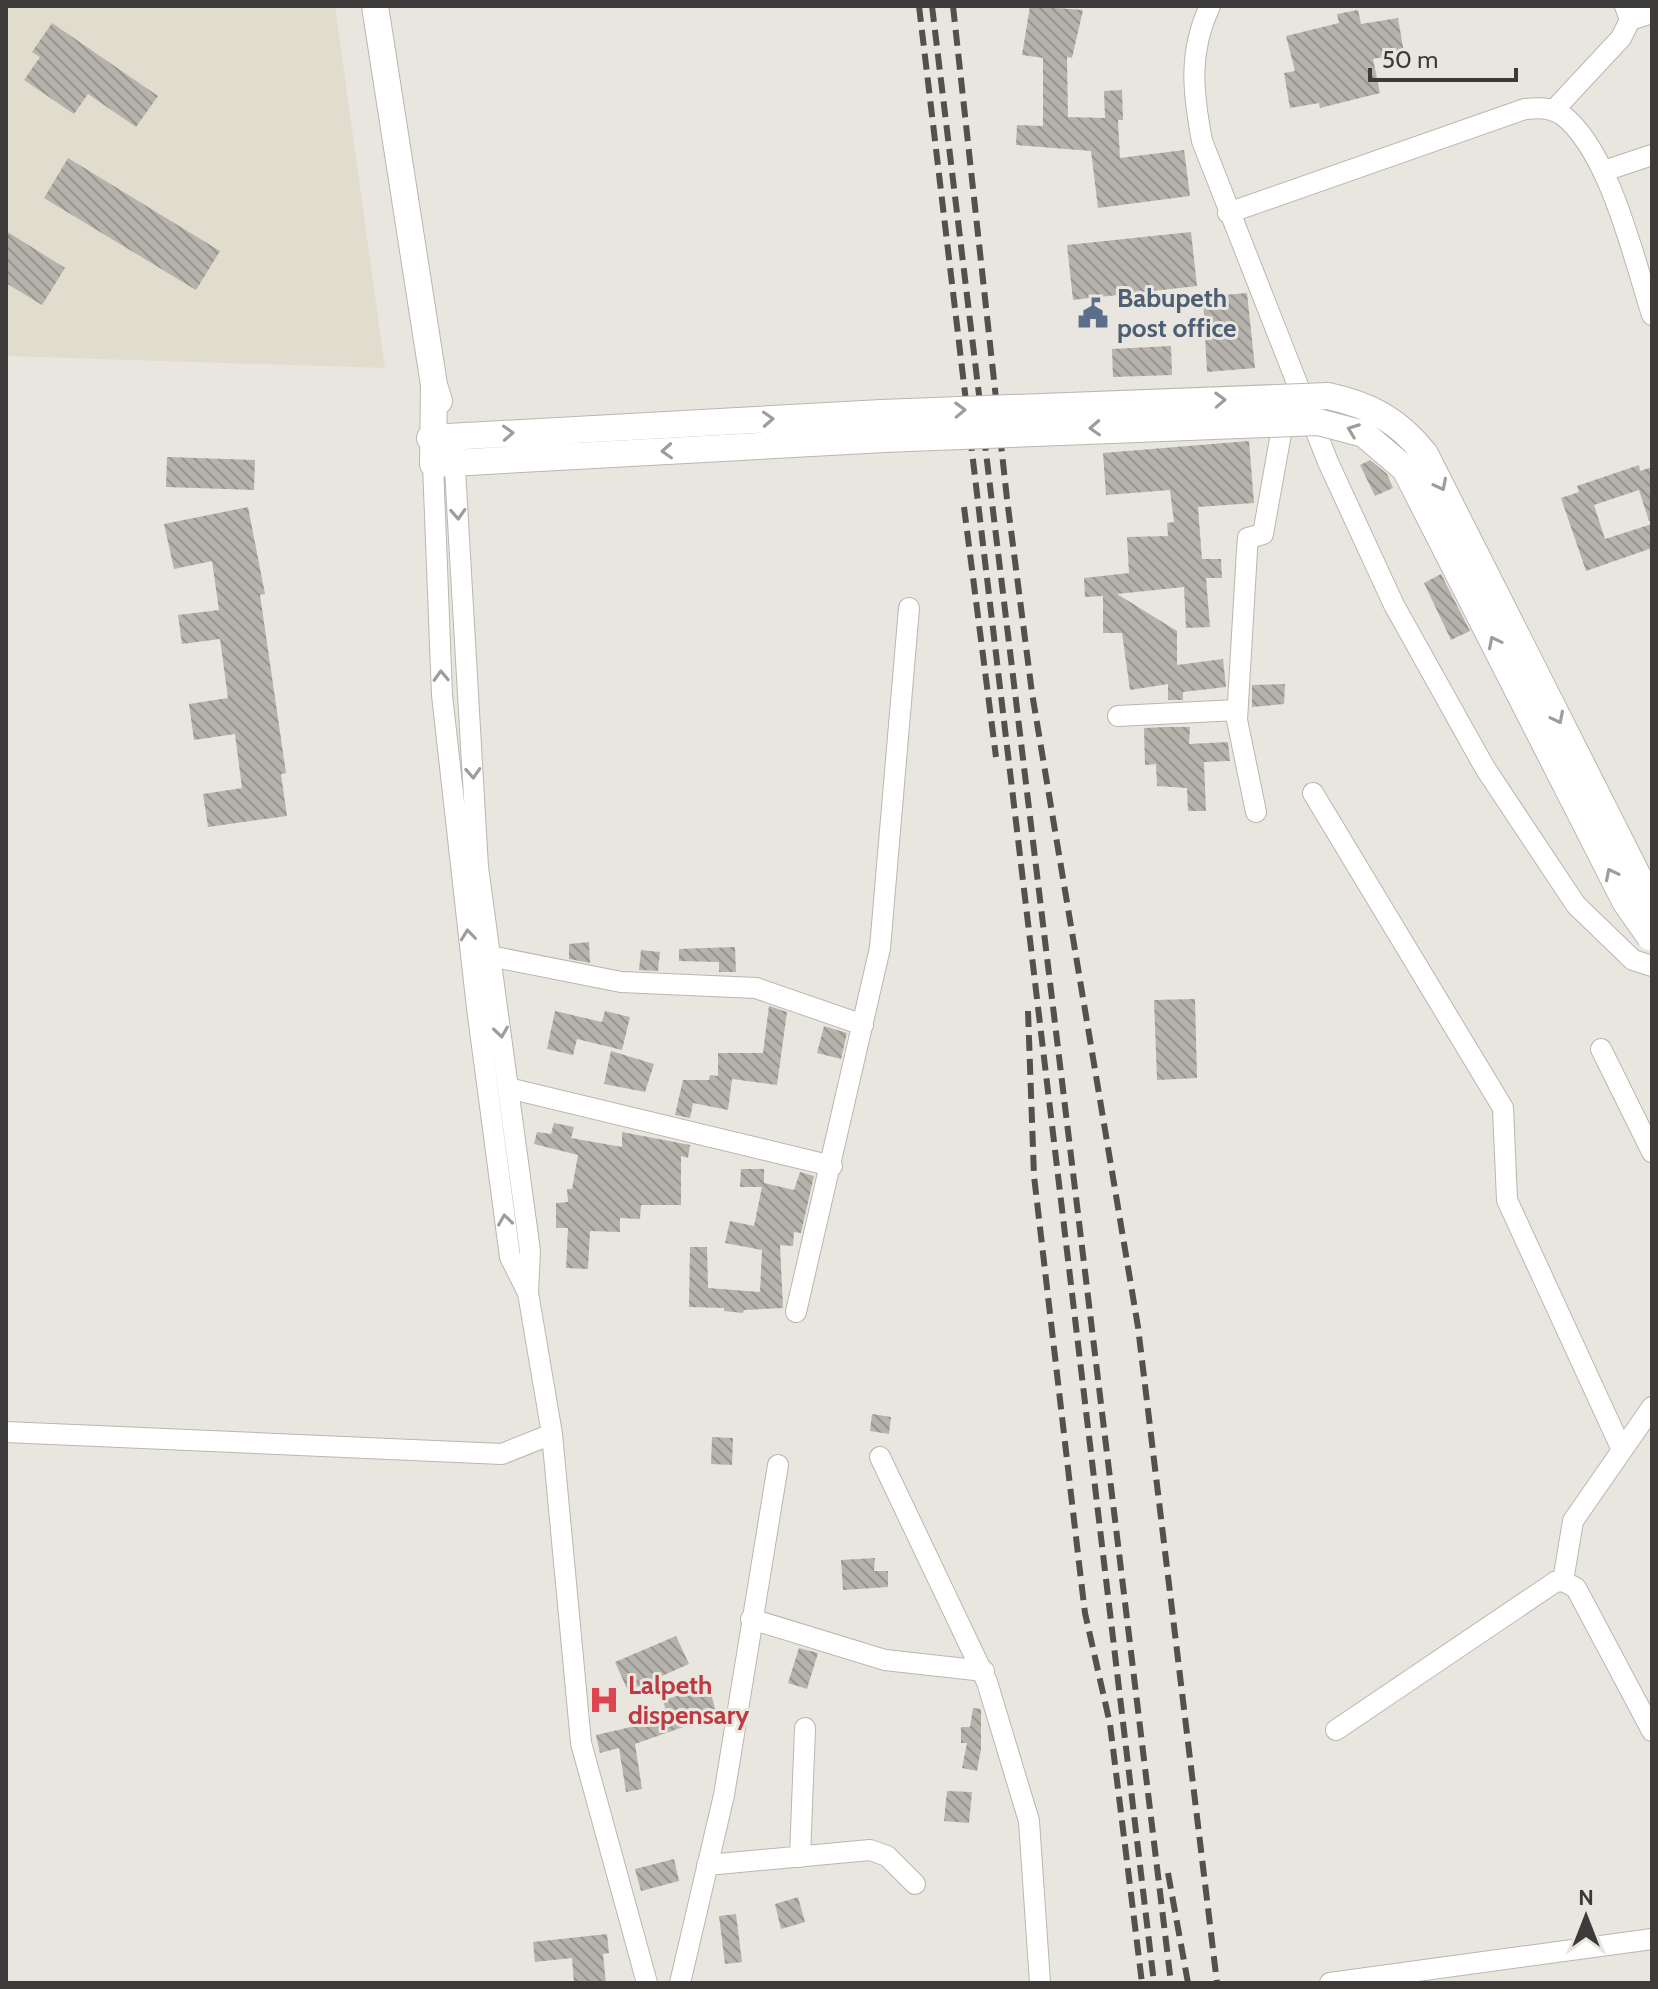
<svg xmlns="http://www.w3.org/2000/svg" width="1658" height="1989" viewBox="0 0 1658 1989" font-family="Cabin,sans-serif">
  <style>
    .built { fill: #e0ddce }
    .building { fill: url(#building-back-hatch) }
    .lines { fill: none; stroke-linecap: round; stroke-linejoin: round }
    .minor-casing { stroke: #b9b7b0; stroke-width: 22 }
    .major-casing { stroke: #b9b7b0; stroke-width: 28 }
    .minor { stroke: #fff; stroke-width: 20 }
    .major { stroke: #fff; stroke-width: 26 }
    .rail { stroke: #52514e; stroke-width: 6; stroke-dasharray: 16 8; stroke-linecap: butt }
    .major-bridge-casing { stroke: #b9b7b0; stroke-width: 28; stroke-linecap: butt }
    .major-bridge { stroke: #fff; stroke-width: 26 }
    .oneway { stroke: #9e9d9c }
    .labels { text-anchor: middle; stroke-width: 6; stroke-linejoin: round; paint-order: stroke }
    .service-label { font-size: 26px; font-weight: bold; fill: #4e5e75; stroke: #e8e6df; text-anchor: start }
    .health-label { font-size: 26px; font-weight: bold; fill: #be3a42; stroke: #e8e6df; text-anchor: start }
  </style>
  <defs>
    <pattern id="building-back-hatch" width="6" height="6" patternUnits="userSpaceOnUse" patternTransform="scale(2)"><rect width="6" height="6" fill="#b5b3ac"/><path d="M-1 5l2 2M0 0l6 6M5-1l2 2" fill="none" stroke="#94938d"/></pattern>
  </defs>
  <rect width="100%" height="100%" fill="#e8e6df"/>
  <path class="built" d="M6,6H335L385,368L6,356Z"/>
  <path class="building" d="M1030,6L1083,10L1072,58L1067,57L1068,117L1105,118L1104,91L1122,90L1123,120H1118L1120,158L1184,150L1190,196L1098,208L1091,151L1016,145L1017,125L1043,126V58L1022,55Z
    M1358,10L1361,24L1398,18L1404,53L1373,59L1380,93L1320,108L1319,103L1290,108L1284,73L1295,71L1286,36L1339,23L1337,14Z
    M52,23L158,96L136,127L88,94L74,114L24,80L40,57L32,52Z
    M68,158L220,251L196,290L44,198Z
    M6,231L65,268L42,305L6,283Z
    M1191,232L1197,286L1073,300L1067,245Z
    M1247,293L1255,368L1207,372L1203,297Z
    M1171,346L1172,375L1113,377L1112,349Z
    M1249,441L1254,503L1198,507L1202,559H1221L1222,578H1206L1210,627L1186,628L1184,587L1117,594L1177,631V665L1223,659L1226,687L1183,692V700H1168V684L1130,690L1122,633H1103V596L1085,597L1084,578L1129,573L1127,537L1168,536L1167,523L1174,522L1170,490L1106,495L1103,453Z
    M167,457L255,460L254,490L166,487Z
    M1370,460L1387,474L1393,488L1375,496L1360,465Z
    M1639,465L1640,471L1652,467V520L1649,521L1639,490L1594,505L1605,539L1652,524V548L1586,571L1561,498L1579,492L1577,486Z
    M248,507L265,594L260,595L286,773L281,774L287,816L208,827L203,794L242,788L235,734L194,740L189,704L228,698L220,639L182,644L178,615L219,610L212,561L174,569L164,524Z
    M1441,574L1470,631L1451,640L1424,583Z
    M1285,684L1284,704L1252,707V685Z
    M1166,727H1190L1189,744L1228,742L1230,761L1204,762L1206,811H1188L1187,788L1157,786L1156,764L1145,765L1144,728Z
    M589,942L590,963L569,959V944Z
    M735,947L736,972H719V962L679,961V949Z
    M641,950L660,952L658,971L639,970Z
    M1195,999L1197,1078L1157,1080L1154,1000Z
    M769,1006L787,1012L777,1085L732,1079L728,1110L693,1103L690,1118L675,1115L683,1080H709L710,1075L718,1076V1053H763Z
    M555,1011L602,1022L605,1011L630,1017L622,1050L577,1039L573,1055L547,1049Z
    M824,1026L847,1033L841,1059L817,1053Z
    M611,1051L654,1064L645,1092L604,1084Z
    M554,1123L574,1127L571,1138L622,1147V1132L690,1145L688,1158L681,1156V1205H641L640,1219L620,1218V1232L590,1231L588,1269L566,1268L568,1228H556V1203L568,1202L567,1189H572L578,1155L534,1144L537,1132L551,1134Z
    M741,1169H764V1183L794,1190L800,1172L814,1176L801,1233L794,1232L793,1246L780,1245L783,1308L744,1310L743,1313L724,1311V1308L689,1307L690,1247H707L708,1288L760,1292L762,1250L725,1243L730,1221L754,1226L762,1187H740Z
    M872,1414L891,1417L889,1434L870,1431Z
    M712,1437L733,1438L732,1465L711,1464Z
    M875,1558L874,1571H888V1587L843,1590L841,1560Z
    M676,1636L689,1664L628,1691L615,1662Z
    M799,1648L818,1653L807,1689L788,1683Z
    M709,1687L717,1715L635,1744L642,1789L626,1792L619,1748L600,1753L596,1735L644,1724L642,1721L666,1711L663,1700Z
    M973,1708L981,1709V1749L977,1771L962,1768L967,1743H961V1727H970Z
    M947,1791L972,1792L969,1823L944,1821Z
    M674,1859L679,1881L641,1891L635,1869Z
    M798,1897L805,1922L781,1929L775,1904Z
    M736,1914L742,1962L725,1964L719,1916Z
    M607,1934L609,1953L603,1954L606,1983H574L572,1958L535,1962L533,1942Z"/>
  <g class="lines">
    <g class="minor-casing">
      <path id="minor" d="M1210,6C1188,52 1193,93 1202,141L1328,462L1394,605L1485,768L1576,905L1633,960L1652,966
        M1630,20L1652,13
        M1553,111L1621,38L1630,20L1625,6
        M1604,171L1652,155
        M1228,213L1525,109C1538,108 1549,107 1561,114C1609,149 1634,259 1652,315
        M433,464L442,695L477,1008L510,1257L528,1293
        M1118,716L1237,710
        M1313,793L1503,1108L1507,1200L1622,1450
        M1256,812L1237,720L1247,550L1248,538L1263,534L1285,411
        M490,956L621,982L756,988L863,1025
        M1601,1049L1652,1152
        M508,1088L832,1166
        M796,1312L880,948L909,608
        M6,1432L502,1454L552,1434L528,1293L530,1251L478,867L454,452
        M552,1434L581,1743L647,1983
        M880,1457L987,1682L1029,1821L1040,1983
        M1563,1581L1573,1521L1652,1407
        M751,1619L885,1660L984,1671
        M1336,1730L1555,1582L1563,1581L1576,1588L1652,1731
        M800,1857L805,1728
        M707,1865L870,1850L887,1856L915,1884
        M680,1983L724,1795L778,1465
        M1330,1983L1652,1939"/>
    </g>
    <g class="major-casing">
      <path id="major" d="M375,6L434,385L439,401
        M434,385L433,464L884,439
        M430,438L882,413"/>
    </g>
    <use href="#minor" class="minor"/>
    <use href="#major" class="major"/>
    <path class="rail" d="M919,6L1154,1983
      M932,6L1171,1983
      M953,6L1007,499L1032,693L1138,1327L1217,1983
      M964,507L996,757
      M1028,1011L1034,1176L1079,1563L1085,1613L1110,1724L1142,1983
      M1168,1873L1188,1983"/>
    <g class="major-bridge-casing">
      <path id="major-bridge" d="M882,413L1328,396C1370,405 1398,420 1425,454L1646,892L1652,930
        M884,439L1318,422L1364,434L1405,469L1626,903L1650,937"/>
    </g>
    <use href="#major-bridge" class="major-bridge"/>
  </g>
  <defs><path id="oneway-chevron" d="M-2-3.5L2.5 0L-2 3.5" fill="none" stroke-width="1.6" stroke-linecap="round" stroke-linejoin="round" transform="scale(2)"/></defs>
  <g class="oneway">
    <use href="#oneway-chevron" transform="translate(1220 400) rotate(-2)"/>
    <use href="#oneway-chevron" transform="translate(960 410) rotate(-2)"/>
    <use href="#oneway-chevron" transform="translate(768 419) rotate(-3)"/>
    <use href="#oneway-chevron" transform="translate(1095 428) rotate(177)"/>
    <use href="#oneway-chevron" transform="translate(1353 430) rotate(-159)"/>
    <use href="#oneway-chevron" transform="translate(508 433) rotate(-3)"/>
    <use href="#oneway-chevron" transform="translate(667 451) rotate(177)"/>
    <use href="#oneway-chevron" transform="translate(1441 485) rotate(63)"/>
    <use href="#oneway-chevron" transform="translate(458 514) rotate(87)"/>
    <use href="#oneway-chevron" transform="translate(1494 642) rotate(-117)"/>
    <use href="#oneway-chevron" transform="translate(441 676) rotate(-92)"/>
    <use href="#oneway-chevron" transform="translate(1558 718) rotate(63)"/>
    <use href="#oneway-chevron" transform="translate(473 773) rotate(87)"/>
    <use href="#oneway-chevron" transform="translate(1611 874) rotate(-117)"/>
    <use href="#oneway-chevron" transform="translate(468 935) rotate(-96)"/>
    <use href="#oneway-chevron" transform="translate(501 1032) rotate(82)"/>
    <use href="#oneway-chevron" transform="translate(505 1220) rotate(-98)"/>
  </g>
  <defs>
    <g id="civic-bare" transform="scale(2.4)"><path d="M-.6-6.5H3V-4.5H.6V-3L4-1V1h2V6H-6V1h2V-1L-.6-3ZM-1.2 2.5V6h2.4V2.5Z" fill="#5c6f8a" stroke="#e8e6df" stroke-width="2.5" paint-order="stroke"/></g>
    <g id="hospital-bare" transform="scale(2.4)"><path d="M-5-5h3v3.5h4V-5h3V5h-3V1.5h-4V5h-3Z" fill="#e0444e" stroke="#e8e6df" stroke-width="2.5" paint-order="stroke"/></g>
  </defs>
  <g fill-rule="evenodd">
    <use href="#civic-bare" x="1093" y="313"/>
    <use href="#hospital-bare" x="604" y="1700"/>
  </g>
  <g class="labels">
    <g class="service-label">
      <text x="1117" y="307">Babupeth<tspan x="1117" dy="30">post office</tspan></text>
    </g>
    <g class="health-label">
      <text x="628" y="1694">Lalpeth<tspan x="628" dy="30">dispensary</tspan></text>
    </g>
  </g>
  <rect width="1658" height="1989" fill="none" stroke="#3c3b39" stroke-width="16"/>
  <g transform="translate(1586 1917)" stroke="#e8e6df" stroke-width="6" paint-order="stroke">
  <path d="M0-6L14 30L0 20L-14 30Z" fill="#3c3b39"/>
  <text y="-12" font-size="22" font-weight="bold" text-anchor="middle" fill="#3c3b39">N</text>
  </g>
  <path d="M1370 68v12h146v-12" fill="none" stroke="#3c3b39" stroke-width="4"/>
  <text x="1382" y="68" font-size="24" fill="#3c3b39" stroke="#e8e6df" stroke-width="6" paint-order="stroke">50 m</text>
</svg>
